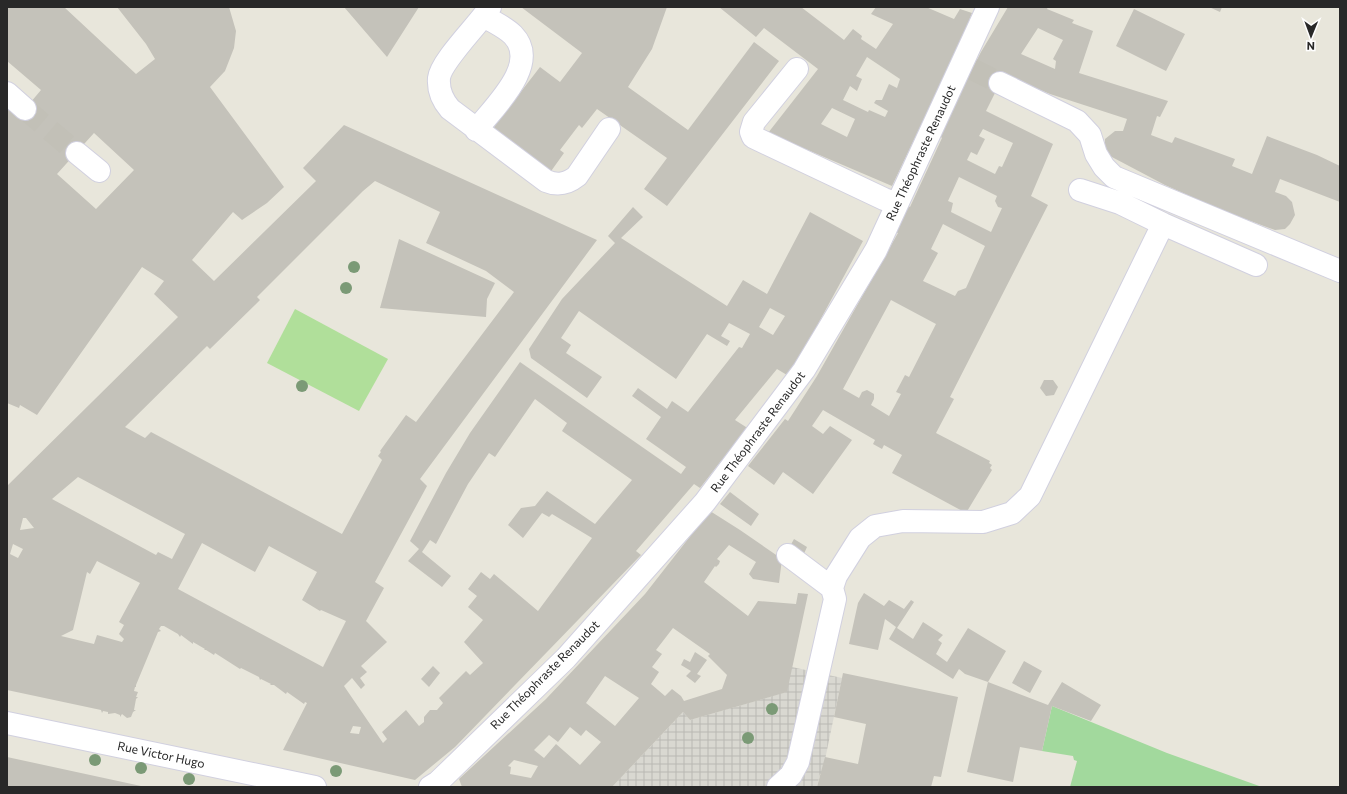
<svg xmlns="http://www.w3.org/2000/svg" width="1347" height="794" viewBox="0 0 1347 794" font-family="Commissioner,sans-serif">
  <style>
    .grass { fill: #a2d99d }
    .pitch { fill: #b0df9a }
    .plaza { fill: url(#plaza-grid) }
    .building { fill: #c4c2ba; fill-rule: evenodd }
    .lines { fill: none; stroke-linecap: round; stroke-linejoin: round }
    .minor-tunnel { stroke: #c2c0b7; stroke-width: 22; stroke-dasharray: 22 11; stroke-linecap: butt }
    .minor-casing { stroke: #d1d0df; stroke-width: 24 }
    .minor { stroke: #fff; stroke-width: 22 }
    .tree { fill: #7b9a76 }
    .labels { text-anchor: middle; stroke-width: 3; stroke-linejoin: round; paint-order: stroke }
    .street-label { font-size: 12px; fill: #282828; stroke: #fff }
  </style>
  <defs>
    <pattern id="plaza-grid" width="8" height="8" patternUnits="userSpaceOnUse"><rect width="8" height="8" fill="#d9d8d1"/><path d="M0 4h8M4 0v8" fill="none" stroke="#bab9b3"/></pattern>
  </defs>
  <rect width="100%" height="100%" fill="#e8e6db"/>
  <path class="grass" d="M1052,706L1167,753L1262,787H1070L1077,761L1074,760L1073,756L1042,751Z"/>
  <path class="pitch" d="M295,309L388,359L359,411L267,363Z"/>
  <path class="plaza" d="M792,667L842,678L822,774H820L817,787H612L683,712L690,720L786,692Z"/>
  <path class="building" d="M7,7H64L136,74L155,59L146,44L117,7H229L236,31L234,48L225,71L210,87L284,187L267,203L242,220L233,212L192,260L214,281L316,181L303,168L344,125L597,240L420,479L427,486L375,582L384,588L366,621L387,642L361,666L367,672L360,678L365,685L361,689L352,678L344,686L383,743L387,739L382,732L406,710L419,726L424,722V717L430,710H437L443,703L439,698L466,671L470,675L483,663L464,642L483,620L468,607L477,596L468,589L481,572L490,579L494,574L538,611L592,538L552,514L549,517L542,513L523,538L508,525L521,508L535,506L547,491L595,524L632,480L562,431L567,423L535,399L495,457L489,453L468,484L436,544L430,540L422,552L451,576L442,587L408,561L419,549L410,541L446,473L470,433L520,362L681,474L686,467L646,439L661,417L632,396L638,388L667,409L672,401L688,412L739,347L742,348L750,334L729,323L721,336L730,341L727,346L707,334L676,379L579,311L561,338L571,345L566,353L602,377L587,398L531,358L529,349L562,299L615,243L608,236L633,207L643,217L621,238L727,306L743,280L767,294L810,212L863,241L818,324L821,325L804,353L787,375L777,369L735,420L749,429L725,463L721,461L700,488L694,484L636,551L641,555L455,747L415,780L283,750L307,703L305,702L304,704L287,692L286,694L274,685H270L271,684L261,679L260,680L259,677L241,668L240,669L215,653L214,655L206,650H204L205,649L193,642V644L181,635L180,637L178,634L164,626H161L159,629L161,631L158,632L136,685V687H135L134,691L138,692L136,697H138L136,699L134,710H136L133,712L131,717L127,718L122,714L120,717V715L115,713L108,714V712L103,711L102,713L101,710L7,690V486L178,317L154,294L164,281L142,267L37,415L20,405L19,408L7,403V105L25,109L41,90L7,61ZM94,133L134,170L96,209L57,174ZM375,181L440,212L426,243L486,271L514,292L416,422L406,415L380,451L381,452L378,456L382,460L342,534L151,432L145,438L125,427L207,346L210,349L260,300L257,297L363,191ZM770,308L785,316L773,335L759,327ZM78,477L185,534L172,559L158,552L156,555L52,499ZM23,518H26L34,528L20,530ZM202,543L255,572L269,546L317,572L302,600L320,611L321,610L346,621L323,667L178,589ZM13,544L23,549L18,558L10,554ZM97,561L140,583L119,622L124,625L119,634L124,639L122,642L97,635L94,644L61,636L73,630L87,572L90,574ZM353,726L361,727L359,734L350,733Z
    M344,7H419L387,57Z
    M521,7H667L652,49L628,87L688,130L754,42L779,61L667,206L644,189L667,158L597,109L582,128L579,125L560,150L564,153L549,174L493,128L540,67L560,82L582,53Z
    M719,7H801L844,40L853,29L862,36L861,39L876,49L893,24L871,14L876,7H926L954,19L960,9L972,13L948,77L935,103L932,102L892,186L768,133L818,69L764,28L756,37ZM867,57L900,79L897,88L889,84L882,100H876L874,103L888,111L885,117L869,110L868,112L843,100L850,86L857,91L862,79L856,76ZM832,108L855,119L847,137L821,124Z
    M1008,7H1048L1047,9L1074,20L1072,23L1093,31L1079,73L1168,101L1160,117L1157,116L1151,135L1172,143L1175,137L1235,159L1232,166L1252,174L1267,136L1317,155L1340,166V202L1280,179L1275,192L1286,196L1292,202L1295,215L1290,224L1285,229L1275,230L1221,210L1165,185L1110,156L1105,151V139L1115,131H1123L1127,119L1050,94L1004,75L986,111L1053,144L1031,196L1048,205L950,397L954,399L936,433L990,461L989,463L992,465L990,468L992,470L966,513L892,473L902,455L884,445L882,449L873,444L875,440L823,410L812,426L823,434L830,426L852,440L813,494L783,472L774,485L748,466L785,419L788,421L817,376L898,233L895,232L908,206L910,207L942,138L940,136L958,97L981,52ZM1038,28L1063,40L1053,59L1056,61L1055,69L1021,54ZM983,129L1013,143L1002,167L999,166L995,174L967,160L971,152L977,155L985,139L979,136ZM959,177L997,196L995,201L998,207L1002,208L991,232L951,212L953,203L948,201ZM943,224L985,246L966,288L958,291L955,296L923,281L938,253L931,249ZM891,300L936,324L909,377L905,375L896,392L901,394L889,416L871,405L874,399V394L867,390L862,392L859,398L843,389Z
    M1209,7H1222L1220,12Z
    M1134,9L1185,34L1166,71L1116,46Z
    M399,239L495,283L487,299L486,317L380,308Z
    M1044,380H1053L1058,387L1054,395L1046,396L1040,388Z
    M730,492L759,514L751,526L720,504Z
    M710,511L740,530L782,559L779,583L753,579L749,574L756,562L729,545L717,559L720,561L719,564L716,567L715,566L704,582L748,616L758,601L796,604L798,593L808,594L787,692L690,720L683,712L612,787H462L459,779L546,699L645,594ZM673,628L710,654L708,656L727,675L722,689L684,701L681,696L672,689L665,696L651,684L659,672L652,667L662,654L656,650ZM605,676L639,698L615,726L586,703ZM570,727L581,736L586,730L601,742L580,765L556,744L544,758L534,750L549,735L558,742ZM514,760L538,766L531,778L510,774L511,767L508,766Z
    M794,539L807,547L802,558L788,550Z
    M864,593L884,606L889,600L904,609L911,600L914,602L897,628L913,639L923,622L943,635L938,640L942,643L936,654L947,662L968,628L1006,651L988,682L965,674L959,669L953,679L889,639L896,627L885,619L878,650L849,644L858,603Z
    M695,652L707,660L697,674L701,676L695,683L686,676L691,671L681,665L684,659L690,662Z
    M1024,661L1042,671L1030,693L1012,683Z
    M433,666L440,673L429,687L421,679Z
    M843,673L958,697L941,777L934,776L931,787H817L825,757L858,764L866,724L834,717Z
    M988,682L1048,705L1062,682L1101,705L1091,721L1052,706L1042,751L1020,747L1013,782L967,772Z
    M7,757L141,786V787H7Z"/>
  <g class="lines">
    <path class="minor-tunnel" d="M972,69L1000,83
      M25,109L77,153"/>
    <g class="minor-casing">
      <path id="minor" d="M490,7C479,24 441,61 439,78C438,90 443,101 450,109L546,181C558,186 567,184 577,176L609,129
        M797,69L754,122L751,132L753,137L884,199L897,204
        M1000,83L1077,121L1090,135L1096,154L1104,167L1114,177L1340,271
        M7,93L25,109
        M476,130C494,107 541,64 513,35C505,27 493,22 484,16
        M77,153L99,171
        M1163,224L1256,265
        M832,588L836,576L860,538L875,526L903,521L983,522L1012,513L1030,496L1163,224L1120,203L1080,190
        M7,723L315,787
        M430,787L438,782L566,658L705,502L804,370L876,250L988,7
        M778,787L791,775L798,762L835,599L832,588L788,555"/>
    </g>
    <use href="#minor" class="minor"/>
  </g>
  <g class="tree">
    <circle cx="354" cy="267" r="6"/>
    <circle cx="346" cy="288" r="6"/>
    <circle cx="302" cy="386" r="6"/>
    <circle cx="772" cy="709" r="6"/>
    <circle cx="748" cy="738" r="6"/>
    <circle cx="95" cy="760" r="6"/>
    <circle cx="141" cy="768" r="6"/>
    <circle cx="336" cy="771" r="6"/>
    <circle cx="189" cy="779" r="6"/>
  </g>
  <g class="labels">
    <g class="street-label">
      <text transform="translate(921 153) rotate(-65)" y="4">Rue Théophraste Renaudot</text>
      <text transform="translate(758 432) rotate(-53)" y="4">Rue Théophraste Renaudot</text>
      <text transform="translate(545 675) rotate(-45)" y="4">Rue Théophraste Renaudot</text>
      <text transform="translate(161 755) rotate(12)" y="4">Rue Victor Hugo</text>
    </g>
  </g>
  <rect width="1347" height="794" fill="none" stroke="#282828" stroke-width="16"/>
  <g transform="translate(1311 36) rotate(181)" stroke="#ffffff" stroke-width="3" paint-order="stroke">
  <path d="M0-3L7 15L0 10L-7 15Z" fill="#282828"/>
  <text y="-6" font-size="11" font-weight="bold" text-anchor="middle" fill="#282828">N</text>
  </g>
</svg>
